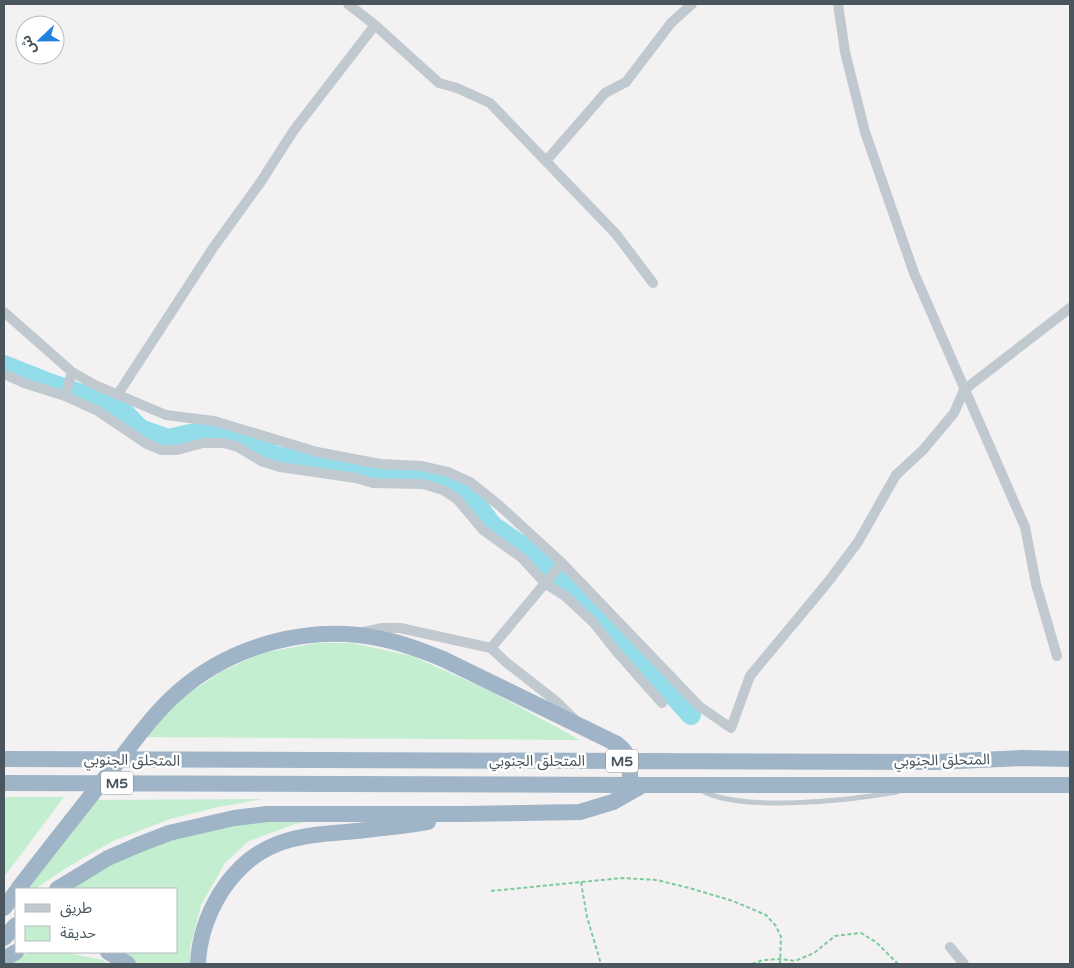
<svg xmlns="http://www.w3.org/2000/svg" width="1074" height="968" viewBox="0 0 1074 968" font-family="'Varela Round','Noto Sans Arabic',sans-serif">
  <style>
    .green { fill: #c3eed0 }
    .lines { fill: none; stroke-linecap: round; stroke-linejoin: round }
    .river { stroke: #92dde9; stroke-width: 20 }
    .path { stroke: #7ccb9e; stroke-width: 2; stroke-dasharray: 4 2.5; stroke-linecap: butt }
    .service { stroke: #c0c9cf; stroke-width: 5 }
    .minor { stroke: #c0c9cf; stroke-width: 10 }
    .trunk { stroke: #9fb4c6; stroke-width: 16 }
    .labels { text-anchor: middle; stroke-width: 5; stroke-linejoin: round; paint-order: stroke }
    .shield { fill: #fff; stroke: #80898e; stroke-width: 1 }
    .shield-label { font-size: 14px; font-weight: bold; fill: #4a565e }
    .street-label { font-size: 15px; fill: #4a565e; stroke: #fff }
  </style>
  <rect width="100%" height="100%" fill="#f3f1f1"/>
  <path class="green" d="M317,643H352L412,656L490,691L580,740L142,737L180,699L221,672L262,653Z
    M4,797H64L4,877Z
    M263,799L218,807L170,819L113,841L66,868L35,889H25L93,800Z
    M338,817L295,824L249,841L225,863L201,905L190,948V964H139L123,952H176V889H70L126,857L183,835L229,822Z
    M43,952H62L103,960L108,964H4L28,953Z"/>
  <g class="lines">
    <path class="river" d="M4,365L49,383L119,407L140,429L168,439L199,432H227L249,439L275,456L319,462L356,472L384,475H417L451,483L477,505L493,526L525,548L605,617L624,645L666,687L691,715"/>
    <path class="path" d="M581,882L587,917L601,964
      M491,891L622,878L657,880L693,889L733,901L766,915L776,926L781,937L780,964
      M752,964L763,960L781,959L795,961L814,953L835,936L861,933L876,942L898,964"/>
    <path class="service" d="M701,790C739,813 852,800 897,792"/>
    <path class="minor" d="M348,4L375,25L439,83L457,88L490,103L616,234L653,283
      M838,4L845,52L865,132L914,273L1025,527L1036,584L1057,656
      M546,161L605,93L626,82L671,23L692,4
      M4,312L72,372L95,385L166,415L214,421L317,452L380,464L422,466L448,472L470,482L500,506L562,563L699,706L731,728L750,676L828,582L858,542L896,475L923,450L954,413L964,390L1070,308
      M4,374L24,383L65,396L98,411L147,444L162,450H177L203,443H224L238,447L261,461L280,467L356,478L373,483L423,484L443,490L457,499L483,530L522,558L546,584L565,596L593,622L616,651L662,703
      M118,394L213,248L260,183L294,130L375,25
      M65,396L72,372
      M359,633L382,628H400L491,648L507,663L557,702L575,720
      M491,648L562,563
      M950,947L964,964"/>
    <path class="trunk" d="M4,759L936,762L1022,758L1070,759
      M4,783L630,785H1070
      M18,889C48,850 78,812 109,773C131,746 151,716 177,693C231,645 311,623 382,639C403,643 423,651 443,659L617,744C632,755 630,768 630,785
      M57,889L108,858L138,845L169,833L234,818L267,814H462L580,812L613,802L643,785
      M4,908L16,892
      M4,938L16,925
      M108,952L128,964
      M4,959L16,952
      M198,964C199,939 208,913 221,892C253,843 290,836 345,832C373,829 401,827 428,822"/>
  </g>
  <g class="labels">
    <g class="shield">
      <rect x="606" y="749.5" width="32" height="23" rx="4"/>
      <rect x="101" y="771.5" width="32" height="23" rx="4"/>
    </g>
    <g class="shield-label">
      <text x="622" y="766">M5</text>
      <text x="117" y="788">M5</text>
    </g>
    <g class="street-label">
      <text transform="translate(132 760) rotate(1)" y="5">المتحلق الجنوبي</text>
      <text transform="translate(942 760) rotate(-1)" y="5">المتحلق الجنوبي</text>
      <text x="537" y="766">المتحلق الجنوبي</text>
    </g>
  </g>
  <rect width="1074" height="968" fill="none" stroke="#4a565e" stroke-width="10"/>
  <rect x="15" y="888" width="162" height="65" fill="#ffffff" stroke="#b7bbbf"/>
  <rect x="25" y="904" width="25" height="8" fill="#c0c9cf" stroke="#b7bbbf"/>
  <text x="60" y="913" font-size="15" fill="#4a565e">طريق</text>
  <rect x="25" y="926" width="25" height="15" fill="#c3eed0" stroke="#b7bbbf"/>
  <text x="60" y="938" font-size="15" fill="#4a565e">حديقة</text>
  <g transform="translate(40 40) rotate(248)"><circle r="24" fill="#ffffff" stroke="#b7bbbf"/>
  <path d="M0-4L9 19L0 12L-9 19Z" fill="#2281dd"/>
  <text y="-8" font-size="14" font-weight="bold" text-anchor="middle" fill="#4a565e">ش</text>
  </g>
</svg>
